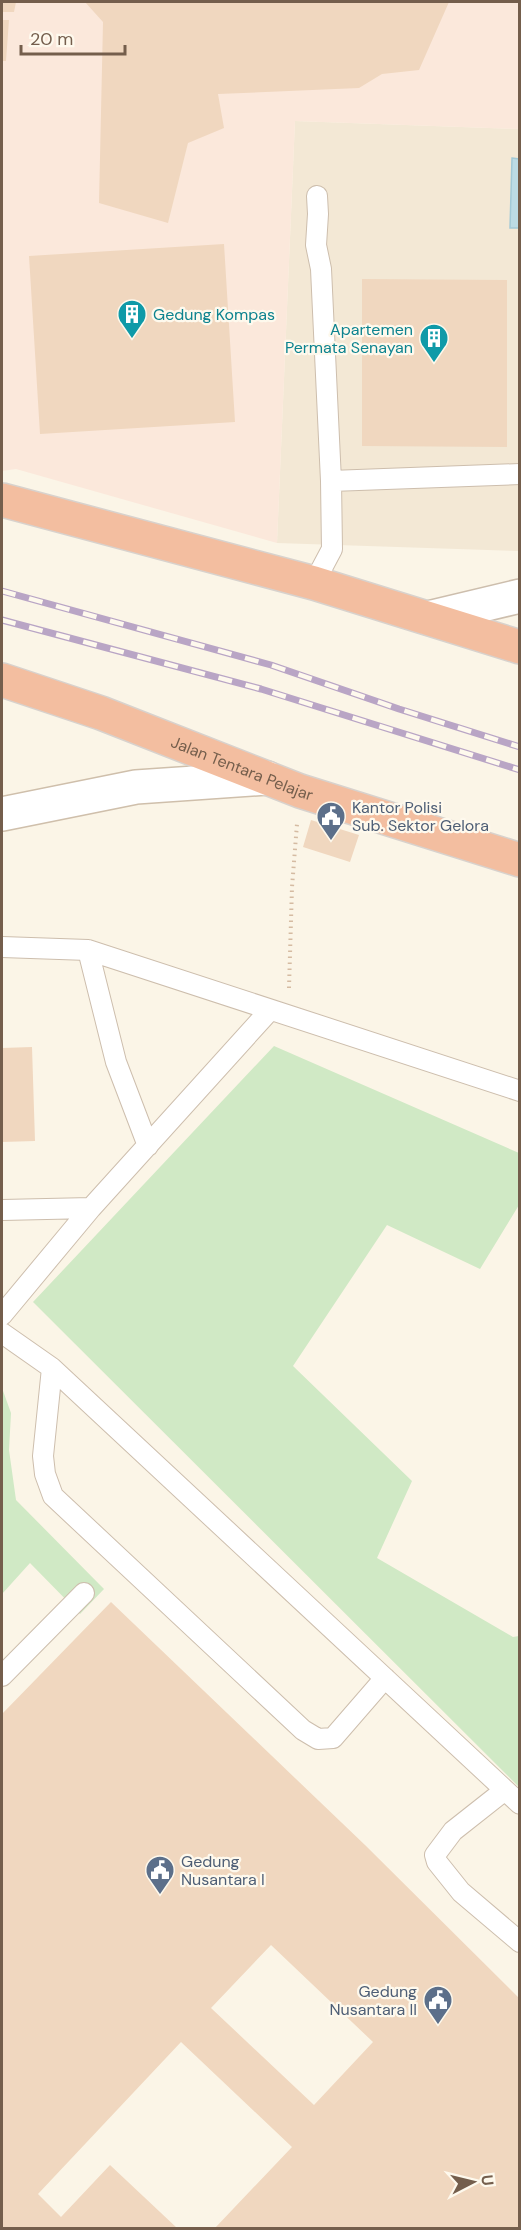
<svg xmlns="http://www.w3.org/2000/svg" width="521" height="2230" viewBox="0 0 521 2230" font-family="'DM Sans',sans-serif">
  <style>
    .residential { fill: #f3e8d5 }
    .commercial { fill: #fbe8db }
    .green { fill: #d0e9c5 }
    .water { fill: #bcdbe4; stroke: #a2c9d6; stroke-width: 1.5 }
    .building { fill: #f0d7bf; fill-rule: evenodd }
    .lines { fill: none; stroke-linecap: round; stroke-linejoin: round }
    .lane-casing { stroke: #cdbead; stroke-width: 22 }
    .street-casing { stroke: #cdbead; stroke-width: 36 }
    .secondary-casing { stroke: #cfbfab; stroke-width: 36 }
    .highway-casing { stroke: #d8d2cd; stroke-width: 36 }
    .path { stroke: #d5bba2; stroke-width: 4; stroke-dasharray: 1.5 4.5; stroke-linecap: butt }
    .lane { stroke: #fff; stroke-width: 20 }
    .street { stroke: #fff; stroke-width: 33 }
    .secondary { stroke: #fff; stroke-width: 33 }
    .highway { stroke: #f3bea0; stroke-width: 33 }
    .rail-casing { stroke: #b9a5c5; stroke-width: 7 }
    .rail { stroke: #fef9ed; stroke-width: 4.5; stroke-dasharray: 14; stroke-linecap: butt }
    .labels { text-anchor: middle; stroke-width: 4.5; stroke-linejoin: round; paint-order: stroke }
    .culture-label { font-size: 16px; fill: #0d838f; stroke: #fef9ed; text-anchor: start }
    .street-label { font-size: 16px; fill: #745e4c; stroke: #fef9ed }
    .service-label { font-size: 16px; fill: #4e5e75; stroke: #fef9ed; text-anchor: start }
  </style>
  <rect width="100%" height="100%" fill="#fbf5e7"/>
  <path class="residential" d="M295,121L519,129V551L277,543Z"/>
  <path class="commercial" d="M2,2H519V129L295,121L277,543L16,469L2,471Z"/>
  <path class="green" d="M274,1046L519,1153V1205L480,1269L387,1225L293,1366L412,1481L377,1558L513,1637L519,1636V1787L33,1302Z
    M2,1388L11,1413L9,1450L16,1500L104,1589L80,1614L30,1563L2,1594Z"/>
  <path class="water" d="M512,158L519,159V228H510Z"/>
  <path class="building" d="M2,2H16L14,12H2Z
    M85,2H449L419,70L382,74L359,88L218,94L224,128L188,143L168,223L99,203L103,22Z
    M2,20H9L6,61H2Z
    M224,244L235,422L40,434L29,256Z
    M362,279L507,280V447L362,446Z
    M311,820L359,835L350,862L303,847Z
    M32,1047L35,1141L2,1142V1048Z
    M111,1602L365,1845L520,1999V2228H215L292,2147L181,2042L38,2194L61,2217L110,2165L177,2228H2V1714ZM271,1945L373,2042L314,2105L211,2008Z"/>
  <g class="lines">
    <g class="lane-casing">
      <path id="lane" d="M331,481L520,474
        M314,583L332,549L331,481L321,269L316,245L318,214L317,196
        M2,947L88,950L520,1091
        M88,950L116,1062L148,1146
        M2,1210L91,1208
        M2,1315L91,1208L270,1010
        M2,1333L52,1368L520,1804
        M52,1368L43,1456L45,1474L53,1496L303,1730L318,1739L333,1738L385,1678
        M2,1676L84,1593
        M505,1790L453,1831L435,1855L437,1862L461,1892L520,1942"/>
    </g>
    <g class="street-casing">
      <path id="street" d="M428,618L520,596"/>
    </g>
    <g class="secondary-casing">
      <path id="secondary" d="M2,814L136,787L267,778"/>
    </g>
    <g class="highway-casing">
      <g id="highway">
        <path d="M2,500L314,583L520,647"/>
        <path id="s1" d="M2,680L101,713L300,791L520,860"/>
      </g>
    </g>
    <path class="path" d="M289,988L292,887L297,824"/>
    <use href="#lane" class="lane"/>
    <use href="#street" class="street"/>
    <use href="#secondary" class="secondary"/>
    <use href="#highway" class="highway"/>
    <g class="rail-casing">
      <path id="rail" d="M2,591L271,665L399,709L520,747
        M2,620L261,689L520,770"/>
    </g>
    <use href="#rail" class="rail"/>
  </g>
  <defs>
    <g id="building-pin" transform="scale(1.5)"><path d="M0 17L-7.5 6A9.5 9.5 0 1 1 7.5 6Z" fill="#0f9aa8" stroke="#fef9ed"/><path d="M-4-6H4V6H1V3H-1V6H-4ZM-2.5-4.3h1.7v1.8h-1.7ZM.8-4.3h1.7v1.8H.8ZM-2.5-1h1.7V.8h-1.7ZM.8-1h1.7V.8H.8Z" fill="#fff"/></g>
    <g id="civic-pin" transform="scale(1.5)"><path d="M0 17L-7.5 6A9.5 9.5 0 1 1 7.5 6Z" fill="#5c6f8a" stroke="#fef9ed"/><path d="M-.6-6.5H3V-4.5H.6V-3L4-1V1h2V6H-6V1h2V-1L-.6-3ZM-1.2 2.5V6h2.4V2.5Z" fill="#fff"/></g>
  </defs>
  <g fill-rule="evenodd">
    <use href="#building-pin" x="132" y="314"/>
    <use href="#building-pin" x="434" y="338"/>
    <use href="#civic-pin" x="331" y="816"/>
    <use href="#civic-pin" x="160" y="1870"/>
    <use href="#civic-pin" x="438" y="2000"/>
  </g>
  <g class="labels">
    <g class="culture-label">
      <text x="153" y="320">Gedung Kompas</text>
      <text x="413" y="335" text-anchor="end">Apartemen<tspan x="413" dy="18">Permata Senayan</tspan></text>
    </g>
    <g class="street-label">
      <text dy="6" stroke="none"><textPath href="#s1" startOffset="256">Jalan Tentara Pelajar</textPath></text>
    </g>
    <g class="service-label">
      <text x="352" y="813">Kantor Polisi<tspan x="352" dy="18">Sub. Sektor Gelora</tspan></text>
      <text x="181" y="1867">Gedung<tspan x="181" dy="18">Nusantara I</tspan></text>
      <text x="417" y="1997" text-anchor="end">Gedung<tspan x="417" dy="18">Nusantara II</tspan></text>
    </g>
  </g>
  <rect width="521" height="2230" fill="none" stroke="#745e4c" stroke-width="6"/>
  <g transform="translate(473 2182) rotate(83)" stroke="#fef9ed" stroke-width="4.5" paint-order="stroke">
  <path d="M0-4.5L10 22L0 15L-10 22Z" fill="#745e4c"/>
  <text y="-9" font-size="16" font-weight="bold" text-anchor="middle" fill="#745e4c">U</text>
  </g>
  <path d="M21 45v9h104v-9" fill="none" stroke="#745e4c" stroke-width="3"/>
  <text x="30" y="45" font-size="18" fill="#745e4c" stroke="#fef9ed" stroke-width="4.5" paint-order="stroke">20 m</text>
</svg>
